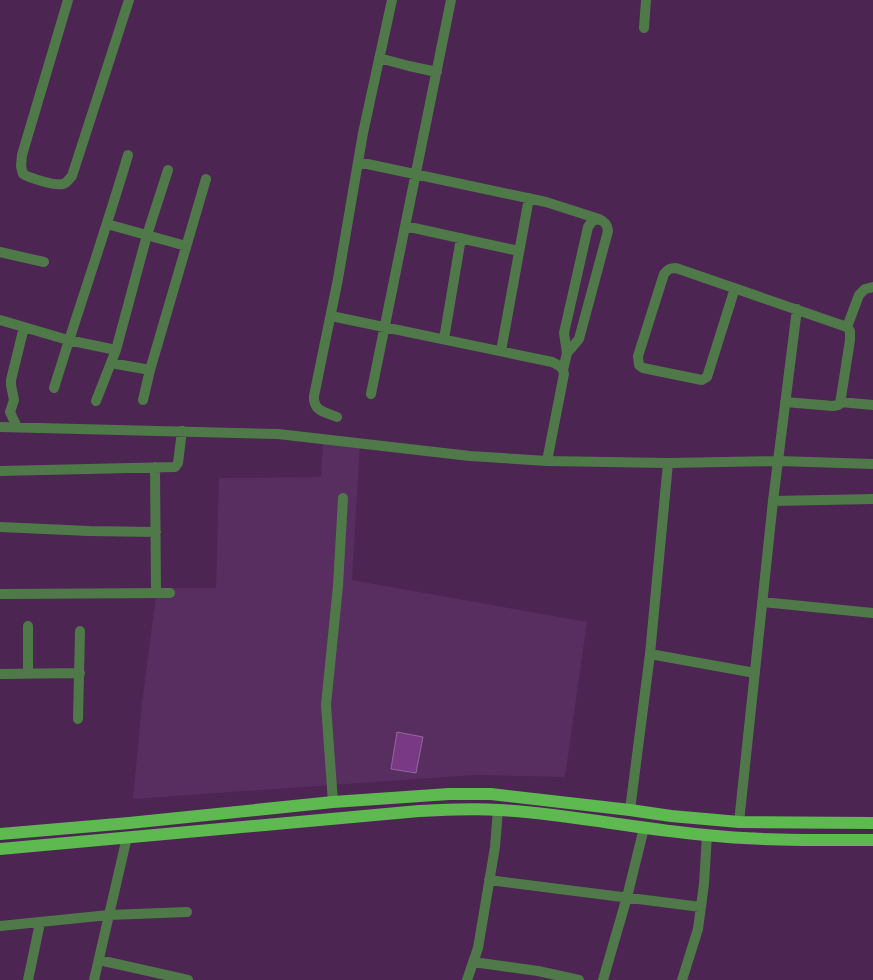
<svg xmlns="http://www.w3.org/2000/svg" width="873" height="980" viewBox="0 0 873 980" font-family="'PT Sans',sans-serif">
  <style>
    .built { fill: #582d60 }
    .building { fill: #793985; stroke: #92689a }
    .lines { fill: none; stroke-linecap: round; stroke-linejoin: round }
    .minor { stroke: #4f7948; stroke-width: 10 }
    .major { stroke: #5eb951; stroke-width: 12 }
  </style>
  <rect width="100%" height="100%" fill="#4c2553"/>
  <path class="built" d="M323,442L360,444L352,580L587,622L565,777L475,775L133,799L142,703L157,588H216L219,478L321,477Z"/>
  <path class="building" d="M397,732L423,737L416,773L391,769Z"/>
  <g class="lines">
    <path class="minor" d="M68,0L22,155L21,166L23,174C30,178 54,186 63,184C67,183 69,179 72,176L129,0
      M644,28L646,0
      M379,58L409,66L437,72
      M358,162L546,202L599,219C605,222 607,224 608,231L579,339L567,353
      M107,224L186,246
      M405,226L519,251
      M0,252L44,262
      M735,288L707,377L702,380L697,379L643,368L639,365L638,356L664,274C668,269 670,268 676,268L847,327L850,331V340L840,404L838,405L833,406L785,402
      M331,316L552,362C558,365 563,367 564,374L547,461
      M0,320L68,340L116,350
      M847,327L859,295L865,289L873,287
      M444,339L461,238
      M501,351L529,198
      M111,363L150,370
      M563,370L567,353L564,333L588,227L593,220L599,219
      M54,388C78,310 105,233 128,155
      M371,394L451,0
      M143,400L150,370L206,179
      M96,401L116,350L147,235L168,170
      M840,402L873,405
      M337,417C325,412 313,411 314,396L338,279L363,133L392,0
      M0,427L278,434L470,456L547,461L668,463L779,461L873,464
      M17,427L10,412L14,400L11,385V380L24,327
      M155,467L156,593
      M0,471L175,467L178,463L182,431
      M773,501L873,499
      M0,527L89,531L156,532
      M0,594L170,593
      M762,602L873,613
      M28,626V674
      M650,654L755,673
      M0,674L80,673
      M78,719L80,631
      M333,802L326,705L338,586L343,498
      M630,810L650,654L668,463
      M739,822L773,501L797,309
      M489,880L701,907
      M0,926L109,915L187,912
      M99,960L188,980
      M473,962L538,971L579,980
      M28,980L40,923
      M94,980L127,837
      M467,980L478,948L495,847L498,810
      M603,980L627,897L644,828
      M682,980L698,929L704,884L707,835"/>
    <path class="major" d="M0,834L129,823L333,802L449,794H491L630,810L671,816L739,822L873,823
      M0,849L419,811C446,810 472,808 499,810C568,814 637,829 706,835C762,841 817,840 873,840"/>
  </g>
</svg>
